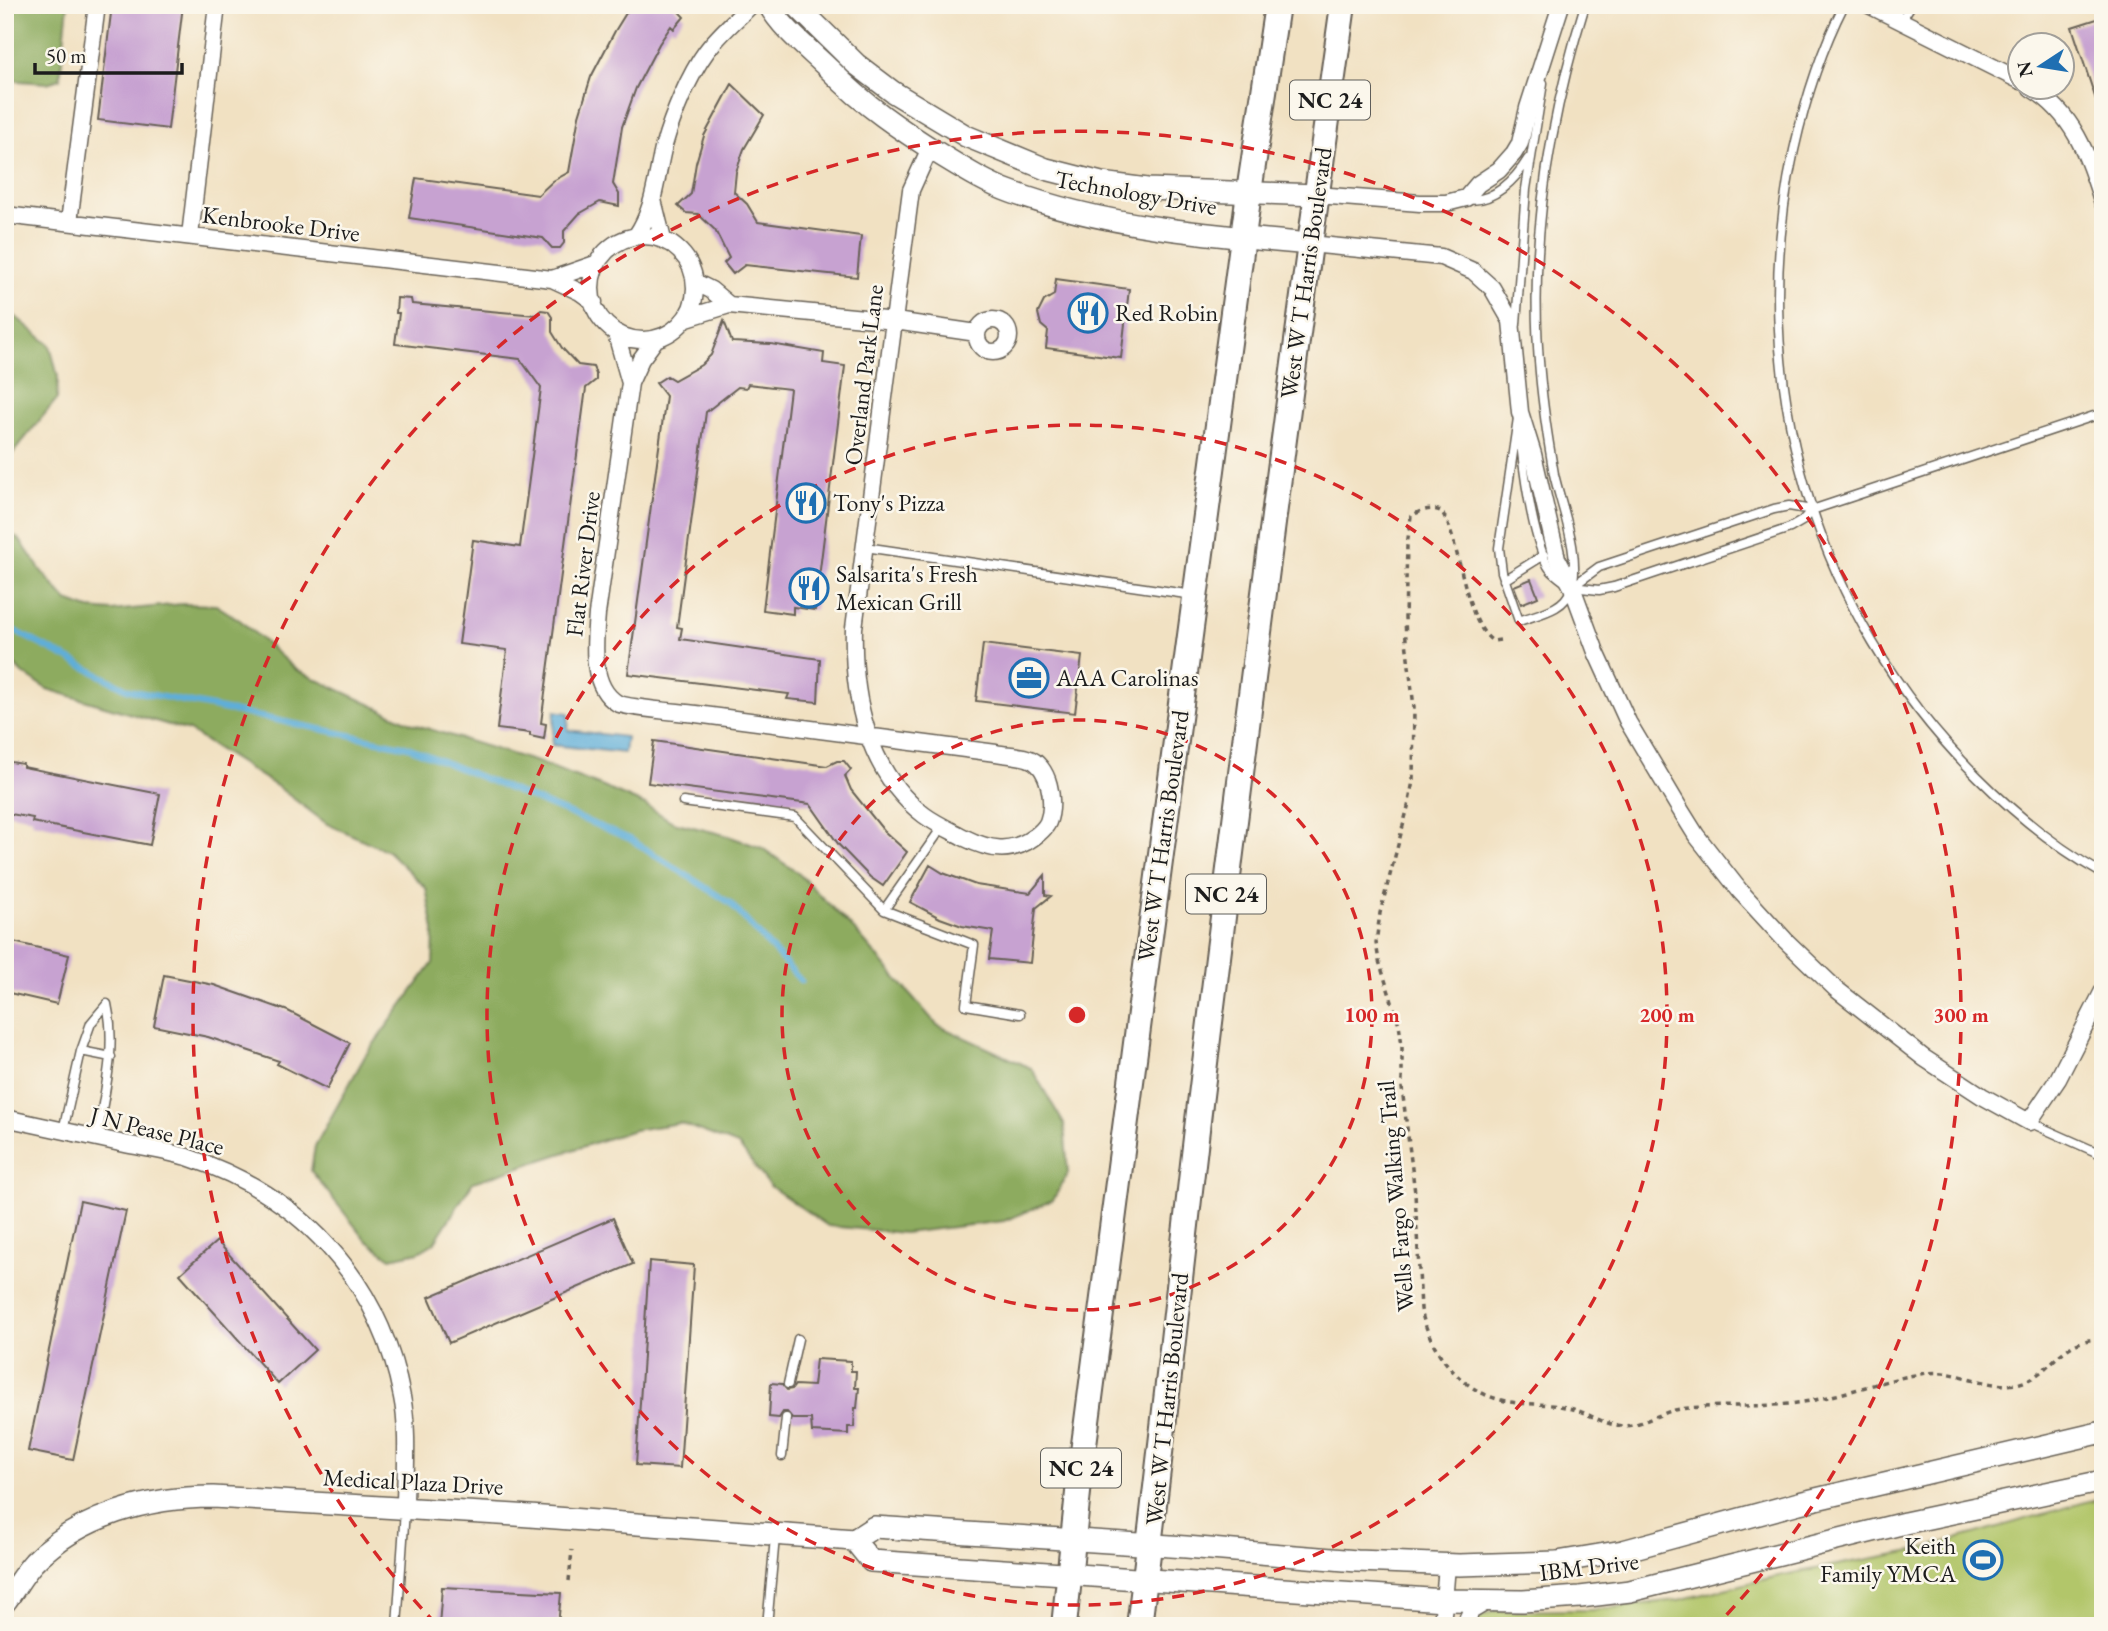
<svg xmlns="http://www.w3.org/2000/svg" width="2108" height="1631" viewBox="0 0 2108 1631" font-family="'EB Garamond',serif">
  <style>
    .green { fill: #b2c66b; stroke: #677144; stroke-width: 2 }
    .forest { fill: #8dab5f; stroke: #54643e; stroke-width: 2 }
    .water { fill: #5eaed8; stroke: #3d657a; stroke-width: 2 }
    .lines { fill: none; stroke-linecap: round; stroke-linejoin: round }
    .stream { stroke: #5eaed8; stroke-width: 6 }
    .building { fill: #c7a2d1 }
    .lane-casing { stroke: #676156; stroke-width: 11 }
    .street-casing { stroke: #676156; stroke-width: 19 }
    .secondary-casing { stroke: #676156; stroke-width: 24 }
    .primary-casing { stroke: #676156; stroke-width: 28 }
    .path { stroke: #676156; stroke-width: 3.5; stroke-dasharray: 5 5; stroke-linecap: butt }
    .lane { stroke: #fff; stroke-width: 8 }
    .street { stroke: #fff; stroke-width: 16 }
    .secondary { stroke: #fff; stroke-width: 21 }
    .primary { stroke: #fff; stroke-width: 24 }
    .ring { fill: none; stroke: #d62828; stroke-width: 3.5; stroke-dasharray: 12 9 }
    .labels { text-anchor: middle; stroke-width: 5; stroke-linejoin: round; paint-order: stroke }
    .shield { fill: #fbf7ec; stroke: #5f5e5a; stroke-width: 2 }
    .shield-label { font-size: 23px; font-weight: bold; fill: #1c1c1c }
    .street-label { font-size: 24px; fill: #1c1c1c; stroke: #fbf7ec }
    .poi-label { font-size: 24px; fill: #1c1c1c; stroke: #fbf7ec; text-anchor: start }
    .centre { fill: #d62828; stroke: #fbf7ec; stroke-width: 3.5 }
    .ring-label { font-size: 21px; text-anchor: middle; font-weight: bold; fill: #d62828; stroke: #fbf7ec; stroke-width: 5; stroke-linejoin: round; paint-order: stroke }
  </style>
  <rect width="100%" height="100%" fill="#fbf7ec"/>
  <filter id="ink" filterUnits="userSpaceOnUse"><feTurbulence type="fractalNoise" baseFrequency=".0143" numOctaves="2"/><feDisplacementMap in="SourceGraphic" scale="14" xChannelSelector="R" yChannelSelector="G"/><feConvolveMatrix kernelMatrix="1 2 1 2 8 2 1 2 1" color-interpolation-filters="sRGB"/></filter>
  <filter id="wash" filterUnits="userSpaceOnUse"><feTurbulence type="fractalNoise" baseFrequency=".00686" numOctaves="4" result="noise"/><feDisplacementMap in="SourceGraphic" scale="28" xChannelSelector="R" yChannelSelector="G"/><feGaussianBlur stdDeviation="1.57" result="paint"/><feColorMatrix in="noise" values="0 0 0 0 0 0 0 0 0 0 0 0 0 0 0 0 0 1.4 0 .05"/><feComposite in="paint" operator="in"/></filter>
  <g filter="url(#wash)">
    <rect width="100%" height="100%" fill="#f1e1c2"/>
    <path class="green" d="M2103,1497V1626H1473L1482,1616L1494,1611L1592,1610L1678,1600L1783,1575L1918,1550Z"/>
    <path class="forest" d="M5,5H68L60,79L47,83L5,80Z
      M5,308L50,345L58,377L57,399L5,463Z
      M5,530L19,539L42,572L67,601L89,609L112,611L182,604L216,605L241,621L296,670L413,724L537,762L601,786L645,805L673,822L725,835L762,848L799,874L858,934L937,1025L1031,1068L1064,1124L1068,1173L1053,1200L1004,1221L904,1233L828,1226L770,1186L738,1145L680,1123L634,1130L473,1182L434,1243L419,1252L391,1258L366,1240L311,1171L315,1146L365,1056L433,963L434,930L426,888L388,851L327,824L278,787L189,731L47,689L21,672L5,654Z"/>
    <path class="water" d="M555,711L569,713L568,730L626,737L624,753L552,745Z"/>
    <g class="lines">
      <path class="stream" d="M5,626L129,690L408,747L630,839L730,903L801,981"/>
    </g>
    <g id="blocks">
      <path class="building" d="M112,5H183L168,129L98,120Z
        M631,5H673L684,17L674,29L671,26L659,44L636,88L622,127L613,184L619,194V206L600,202L579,214L564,231V243L560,248H552L543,238L409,218L416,178L538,195L553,181L569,172L579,116L591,77L615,31Z
        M2103,17V112H2100L2072,27Z
        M732,84L764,115L744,149L736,172L734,192L747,204L758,222L861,236L857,277L745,265L733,274L724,263L729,258L715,230L698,214L686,213L678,206L691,194L696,163L704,136Z
        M1056,279L1129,289L1121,358L1046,348L1048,331L1041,325L1038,313L1044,301L1054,295Z
        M397,298L411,299L412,304L536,315L541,310L548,311L552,317V332L562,348L578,365L593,367L596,374V380L586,388L541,723L546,724L544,739L530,736V733L497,729L507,650L459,644L473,540L520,547L541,388L520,359L395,344L399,313H396Z
        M724,321L732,342L771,344L824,353L823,363L845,366L815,610L793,607V614L763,610L790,389L748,384L746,388L738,387L706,412L677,627L682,628L680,639L820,659L818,702L787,699L789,694L628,674L666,396L656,383L667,376L674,380L701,365L711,355Z
        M1531,579L1538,597L1521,604L1514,586Z
        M983,644L1082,656L1075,713L976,701Z
        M654,741L827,766L837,761H844L851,770L845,776L851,790L884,831L907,852L883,886L870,877L839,845L810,804L648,783Z
        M5,761L23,764V767L160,794L150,845L32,822L33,818L5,813Z
        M930,865L943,873L976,885L1030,893L1045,875V895L1051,896L1036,908L1030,963L989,959L993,931L962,926L940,918L910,902Z
        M5,940L69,955L57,1004L5,992Z
        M164,975L214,985L288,1011L350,1043L327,1089L277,1064L279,1061L208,1037L154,1026Z
        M80,1201L126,1211L73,1460L28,1451Z
        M613,1218L633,1264L449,1343L429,1297Z
        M217,1241L315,1350L278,1384L180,1274Z
        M649,1261L694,1265L680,1468L636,1465Z
        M816,1359L851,1361V1371H856L855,1388H859L857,1408H855L854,1427H848V1434L812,1432L811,1419H793L787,1412H783L779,1418L769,1417L771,1383L782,1384L787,1390L792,1389L795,1385L813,1386Z
        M442,1587L561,1593L558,1626H439Z"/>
    </g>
  </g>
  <g filter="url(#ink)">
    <use href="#blocks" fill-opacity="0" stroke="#676156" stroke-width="2"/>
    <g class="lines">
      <g class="lane-casing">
        <path id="lane" d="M1844,5C1821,50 1805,101 1794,150C1744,375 1813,615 1978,777C2015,814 2057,848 2103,874
          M1901,21L1911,5
          M1467,199C1492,204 1516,179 1528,159
          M1516,324L1526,189L1543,83
          M1518,418L1499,548L1502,572L1519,621C1537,614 1565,610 1571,589C1582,557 1561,506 1554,474C1548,440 1543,407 1540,373C1528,248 1548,124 1585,5
          M1520,432C1523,467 1532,536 1548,566C1551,572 1558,576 1564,581
          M1812,510L1789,506L1774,509L1599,567L1572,587L1599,590L1614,587L1790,528L1802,521L1812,510L2103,413
          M865,547L1193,595
          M1504,580L1544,555
          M683,802L795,817L884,910
          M943,826L884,910L974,945L966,1005L1020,1014
          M81,1051L111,1057
          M2029,1122L2103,1155
          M63,1131L81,1051L91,1023L107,1004C117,1049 104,1093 97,1138
          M788,1384L798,1339
          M782,1456L786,1418
          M397,1626L405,1510
          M767,1626L775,1537"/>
      </g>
      <g class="street-casing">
        <path id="street" d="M1869,5L2021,81
          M2031,88C2075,114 2088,157 2103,203
          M1317,195L1420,203H1446L1466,198L1478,184L1499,170L1514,153L1520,143L1528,108L1561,5
          M653,200L663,240
          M5,215L552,279L580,292L594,302
          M69,222L97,5
          M591 288a52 52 0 1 1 104 0a52 52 0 1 1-104 0Z
          M190,236L217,5
          M636,236C655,209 656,176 664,145C672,117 689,75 706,52C718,35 736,20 751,5
          M1310,244L1441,257L1473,271L1492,288L1511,321L1520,412L1533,454L1557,558L1572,587L1596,652L1628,722L1678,806L1696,835L1740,891L1785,940L1836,989L1924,1058L1982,1096L2029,1122L2058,1079L2103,991
          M552,279L598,263
          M695,282L711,290L729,305
          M687,318L729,305L895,321L977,333
          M977 336a16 16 0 1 1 32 0a16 16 0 1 1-32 0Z
          M616,334L630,383
          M655,340L641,359L630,383L597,614C595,641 589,686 617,703C626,708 681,712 696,714C773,724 850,734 927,744C950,747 973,750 996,753C1006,755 1017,755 1027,758C1049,764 1056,802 1048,822C1046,827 1039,834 1034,837C1011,854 989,850 965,838C952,831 936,824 924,815C867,772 852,696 854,628L911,190L930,148
          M5,1118C45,1127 85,1135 125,1144C145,1148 167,1151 187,1157C301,1194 380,1280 402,1397C409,1430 405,1475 405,1509
          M1442,1626L1447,1565
          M1464,1626L1471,1611L1488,1601"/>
      </g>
      <g class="secondary-casing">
        <path id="secondary" d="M769,5C782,29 812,52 831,71C864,105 901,130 941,155C964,169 986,183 1011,192C1106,227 1210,235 1310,244
          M796,5L856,64L893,92L966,136L1046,169L1101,183L1147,189L1317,195
          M854,1540L871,1561L1444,1600L1523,1601L1580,1597L1630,1591L1905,1523L2103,1481
          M5,1602C15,1589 23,1574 34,1562C80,1515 150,1497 213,1497L516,1515L854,1540L874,1527L1186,1547L1357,1561L1459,1565L1557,1562L1623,1551L1799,1503L2103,1432"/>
      </g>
      <g class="primary-casing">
        <path id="primary" d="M1064,1626L1079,1483L1145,974L1249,192L1277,5
          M1139,1626C1161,1455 1179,1283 1199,1112C1244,743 1291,374 1343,5"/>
      </g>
      <path class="path" d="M1500,640L1493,641C1464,622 1461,543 1442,512C1433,506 1419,511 1411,516L1407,546L1405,617L1406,641L1414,707L1413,781L1408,807L1380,913L1376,943L1379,961L1399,1024L1402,1045V1088L1415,1193L1421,1309C1429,1349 1459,1390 1501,1400C1523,1406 1547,1402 1569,1408C1588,1412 1605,1426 1624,1426C1643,1425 1661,1412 1680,1409C1719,1404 1758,1408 1797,1403C1841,1397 1883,1379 1927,1373C1957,1369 1985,1389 2016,1384C2052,1377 2057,1338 2103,1339
        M569,1581L572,1550"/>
      <use href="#lane" class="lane"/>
      <use href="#street" class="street"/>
      <use href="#secondary" class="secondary"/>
      <use href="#primary" class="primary"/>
    </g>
  </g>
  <g class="ring">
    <circle cx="1077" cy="1015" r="295"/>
    <circle cx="1077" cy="1015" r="590"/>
    <path d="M436 1624A884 884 0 1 1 1718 1624"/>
  </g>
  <defs>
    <g id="restaurant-ring" transform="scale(2.0125)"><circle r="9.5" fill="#fbf7ec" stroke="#1f6fb2" stroke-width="1.5"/><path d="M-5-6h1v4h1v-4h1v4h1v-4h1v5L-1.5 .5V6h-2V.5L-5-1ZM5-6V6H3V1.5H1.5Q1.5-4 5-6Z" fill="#1f6fb2"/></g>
    <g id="office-ring" transform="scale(2.0125)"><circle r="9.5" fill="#fbf7ec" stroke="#1f6fb2" stroke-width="1.5"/><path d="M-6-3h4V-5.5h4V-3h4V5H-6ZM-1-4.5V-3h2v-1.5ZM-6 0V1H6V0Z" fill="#1f6fb2"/></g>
    <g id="stadium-ring" transform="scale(2.0125)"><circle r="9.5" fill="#fbf7ec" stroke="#1f6fb2" stroke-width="1.5"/><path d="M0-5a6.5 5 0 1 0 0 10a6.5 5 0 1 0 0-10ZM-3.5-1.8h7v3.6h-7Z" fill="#1f6fb2"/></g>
  </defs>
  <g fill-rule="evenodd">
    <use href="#restaurant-ring" x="1088" y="313"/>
    <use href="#restaurant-ring" x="806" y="503"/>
    <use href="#restaurant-ring" x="809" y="588"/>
    <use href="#office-ring" x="1029" y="678"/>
    <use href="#stadium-ring" x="1983" y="1560"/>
  </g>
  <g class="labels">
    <g class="shield">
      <rect x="1290" y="80.5" width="80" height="39" rx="5"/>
      <rect x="1186" y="874.5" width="80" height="39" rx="5"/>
      <rect x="1041" y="1448.5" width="80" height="39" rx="5"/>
    </g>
    <g class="shield-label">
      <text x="1330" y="108">NC 24</text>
      <text x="1226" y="902">NC 24</text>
      <text x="1081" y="1476">NC 24</text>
    </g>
    <g class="street-label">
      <text transform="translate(1136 193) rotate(10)" y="8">Technology Drive</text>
      <text transform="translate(281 224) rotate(7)" y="8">Kenbrooke Drive</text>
      <text transform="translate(1306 273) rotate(-82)" y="8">West W T Harris Boulevard</text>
      <text transform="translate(864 375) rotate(-83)" y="8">Overland Park Lane</text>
      <text transform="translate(583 564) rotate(-83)" y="8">Flat River Drive</text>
      <text transform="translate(1163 836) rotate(-82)" y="8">West W T Harris Boulevard</text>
      <text transform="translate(157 1131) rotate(14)" y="8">J N Pease Place</text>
      <text transform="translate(1396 1196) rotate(-95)" y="8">Wells Fargo Walking Trail</text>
      <text transform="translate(1167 1399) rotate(-84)" y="8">West W T Harris Boulevard</text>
      <text transform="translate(413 1482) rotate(3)" y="8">Medical Plaza Drive</text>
      <text transform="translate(1589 1567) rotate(-7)" y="8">IBM Drive</text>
    </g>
    <g class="poi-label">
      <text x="1115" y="321">Red Robin</text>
      <text x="833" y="511">Tony's Pizza</text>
      <text x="836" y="582">Salsarita's Fresh<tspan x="836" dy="28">Mexican Grill</tspan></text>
      <text x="1056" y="686">AAA Carolinas</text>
      <text x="1956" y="1554" text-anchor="end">Keith<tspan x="1956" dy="28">Family YMCA</tspan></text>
    </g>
  </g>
  <circle cx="1077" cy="1015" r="10" class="centre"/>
  <g class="ring-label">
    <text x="1372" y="1022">100 m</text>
    <text x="1667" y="1022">200 m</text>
    <text x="1961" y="1022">300 m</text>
  </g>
  <rect width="2108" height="1631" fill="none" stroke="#fbf7ec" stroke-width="28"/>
  <g transform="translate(2041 66) rotate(258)"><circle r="33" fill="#fbf7ec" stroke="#a29f99" stroke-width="2"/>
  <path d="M0-5L12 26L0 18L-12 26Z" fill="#1f6fb2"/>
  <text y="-10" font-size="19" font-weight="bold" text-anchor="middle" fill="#1c1c1c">N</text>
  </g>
  <path d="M35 63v10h147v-10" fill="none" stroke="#1c1c1c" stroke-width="3.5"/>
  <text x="46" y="63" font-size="21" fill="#1c1c1c" stroke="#fbf7ec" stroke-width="5" paint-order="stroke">50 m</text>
</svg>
